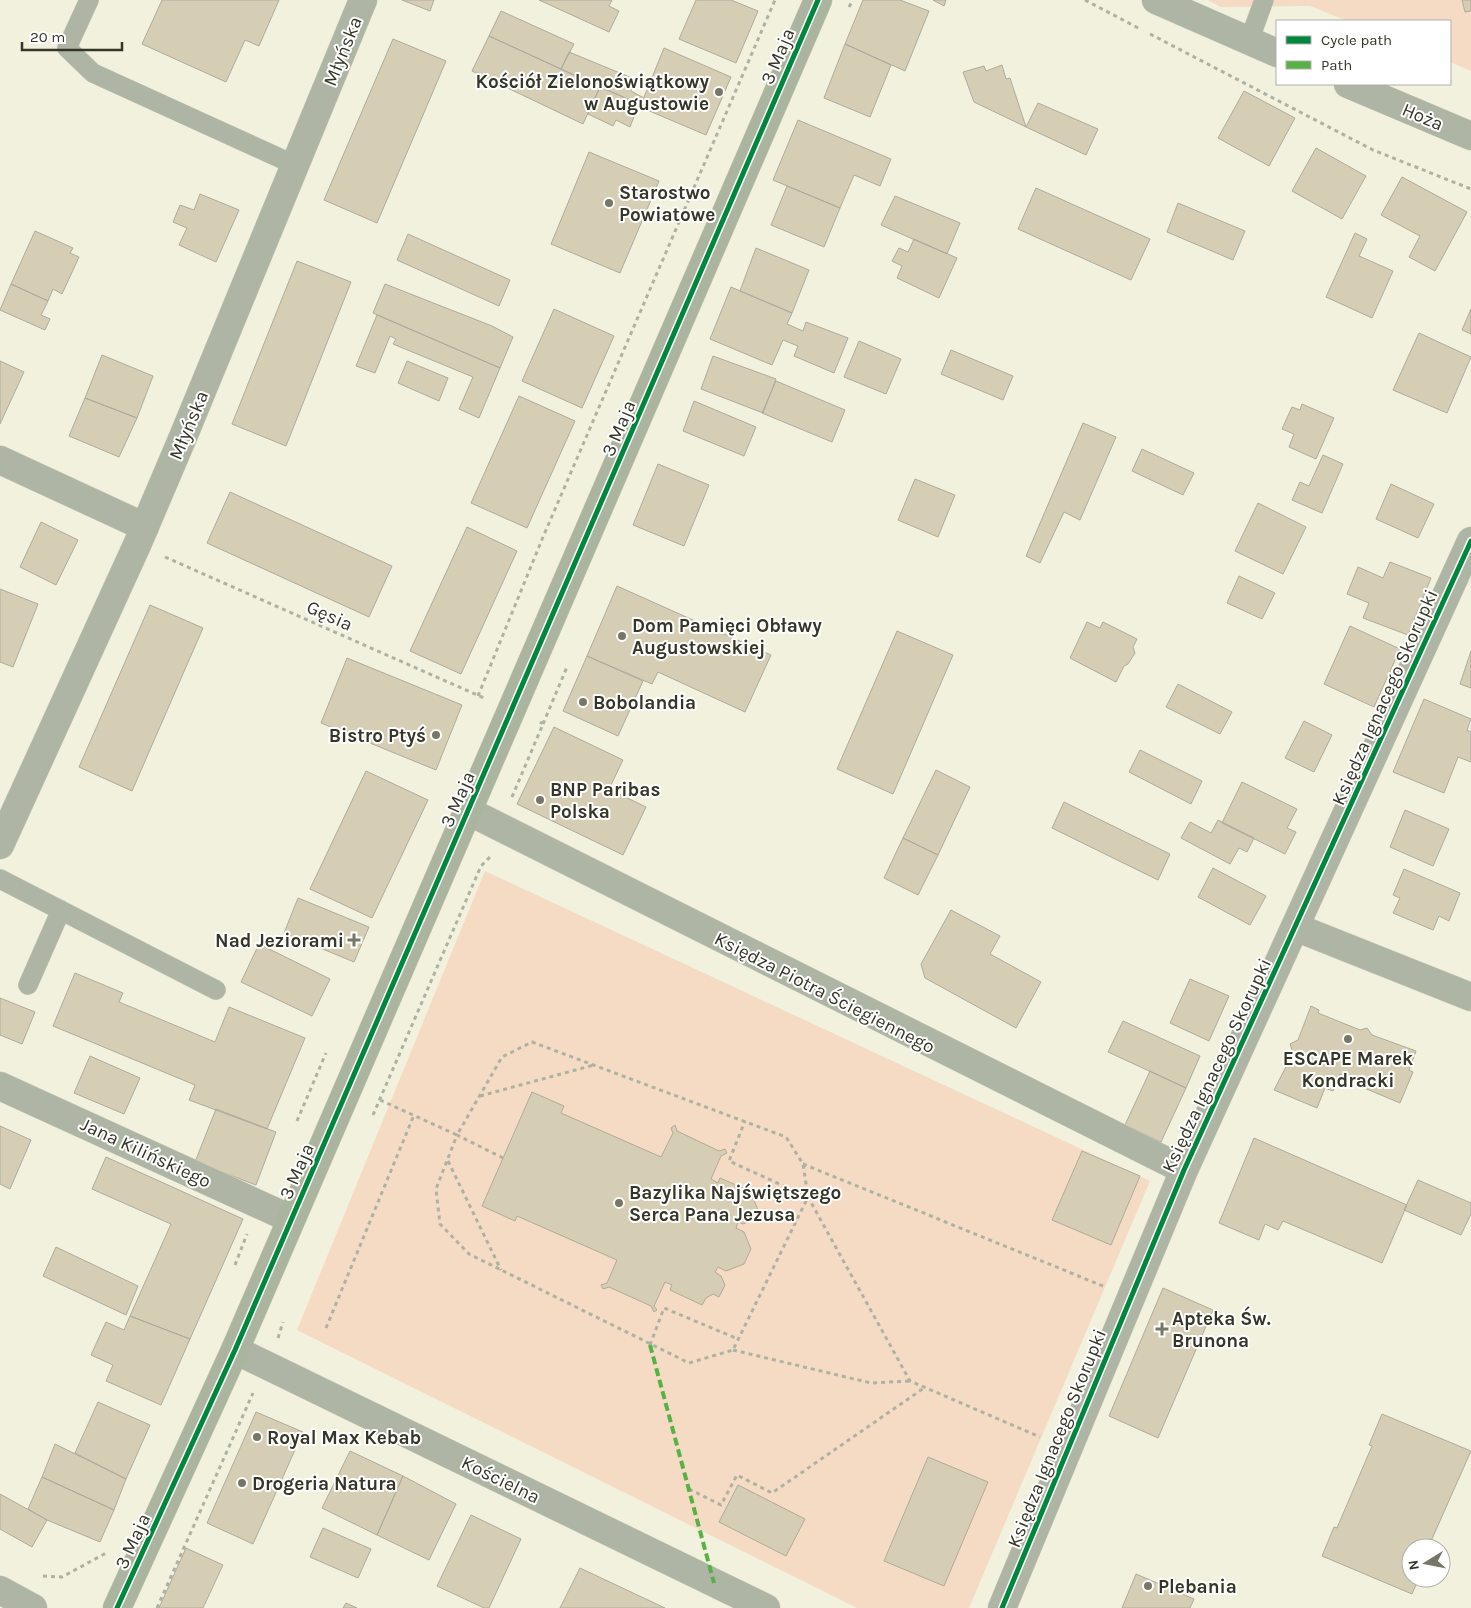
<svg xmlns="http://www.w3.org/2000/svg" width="1471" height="1608" viewBox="0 0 1471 1608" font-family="Karla,sans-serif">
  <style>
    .green { fill: #f5dbc3 }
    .building { fill: #d6cdb5; stroke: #aeab9c }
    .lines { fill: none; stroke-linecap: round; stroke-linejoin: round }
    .lane-casing { stroke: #cecebe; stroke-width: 20 }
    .street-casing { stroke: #cecebe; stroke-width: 29 }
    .secondary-casing { stroke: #cecebe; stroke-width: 29 }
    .path { stroke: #aeb2a3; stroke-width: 3; stroke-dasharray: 4 4; stroke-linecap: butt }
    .lane { stroke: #aeb5a4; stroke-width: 19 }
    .street { stroke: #aeb5a4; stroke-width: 28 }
    .secondary { stroke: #abb49f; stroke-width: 28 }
    .quiet { stroke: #56b245; stroke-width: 4; stroke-dasharray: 8 4; stroke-linecap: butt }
    .cycleway-casing { stroke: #fff; stroke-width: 8 }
    .cycleway { stroke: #00873e; stroke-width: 5 }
    .poi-dot { fill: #777767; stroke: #fff; stroke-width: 2 }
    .labels { text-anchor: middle; stroke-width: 4; stroke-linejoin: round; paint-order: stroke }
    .street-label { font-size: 19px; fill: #363628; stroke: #fff }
    .poi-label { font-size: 19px; font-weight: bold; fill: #363628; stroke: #fff; text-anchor: start }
  </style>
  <rect width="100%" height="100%" fill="#f1f1dd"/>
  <path class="green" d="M1208,0H1471V71L1450,62V21H1347L1310,6L1221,7Z
    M485,871L1150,1181L969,1608H857L297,1330Z"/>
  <path class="building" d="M162,0H279L259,46L245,40L226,82L142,44Z
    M402,0H434L430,11Z
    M539,0H612L609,6L619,11L609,32Z
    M696,0H731L758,11L736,63L679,39Z
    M863,0H900L929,11L905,71L845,44Z
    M933,0H946L944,6Z
    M1462,0H1471V11L1465,12Z
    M501,11L574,44L561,69L489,36Z
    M489,36L600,87L583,124L472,71Z
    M393,39L446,61L377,223L324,200Z
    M845,44L891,65L870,117L824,98Z
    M664,48L731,77L706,135L640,107Z
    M569,52L632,78L631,91L644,98L641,105L561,69Z
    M1002,65L1006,79L1010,78L1026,127L974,102L963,72L984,66L986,71Z
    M600,87L639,104L630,127L616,120L613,126L588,114Z
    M1244,91L1295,118L1269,166L1218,138Z
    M1038,103L1098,129L1086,155L1026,127Z
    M798,120L891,159L880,186L854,175L840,208L773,180Z
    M1316,148L1366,176L1342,219L1292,191Z
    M589,152L659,181L620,273L551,244Z
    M1402,177L1467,212L1435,271L1409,257L1420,236L1381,215Z
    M787,186L840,208L824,247L771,225Z
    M1036,188L1150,239L1131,280L1018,229Z
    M200,194L239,210L216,262L179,245L187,228L173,222L180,205L194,210Z
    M895,196L960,223L947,254L881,225Z
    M1178,203L1245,231L1233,260L1167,232Z
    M35,231L73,248L70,253L79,257L62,294L53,289L48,301L11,284Z
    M1355,233L1367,239L1359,256L1393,271L1372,318L1326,297Z
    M408,234L510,280L499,306L397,260Z
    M914,239L957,258L939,298L897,278L902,266L892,261L899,248L908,252Z
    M756,248L809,270L792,313L740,291Z
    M297,261L351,282L286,446L232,424Z
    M11,284L48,301L41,315L50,319L45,330L0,310Z
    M385,284L492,326L513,337L500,368L373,313Z
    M731,287L792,313L787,324L803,331L806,322L848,338L834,373L794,356L798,346L783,340L772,365L710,339Z
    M554,309L614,336L582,408L522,381Z
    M1471,309V334L1462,330Z
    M377,315L500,368L479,418L459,409L473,377L393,344L396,339L390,336L375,373L356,366Z
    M1419,333L1471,357L1447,413L1393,390Z
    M859,341L901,359L886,394L844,377Z
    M951,350L1013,376L1003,400L941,374Z
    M102,355L153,376L137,418L85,398Z
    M713,356L776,379L763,413L701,389Z
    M0,361L24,372L0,424Z
    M407,361L448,378L439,401L398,383Z
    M776,381L845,410L832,442L762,413Z
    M519,396L575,421L527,528L471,503Z
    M85,398L137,418L119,457L69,436Z
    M694,401L756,427L744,456L683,431Z
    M1302,404L1334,418L1316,459L1289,447L1294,434L1282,429L1292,407L1300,410Z
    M1083,423L1116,437L1080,520L1064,512L1040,563L1026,556Z
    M1142,449L1194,473L1183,495L1132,471Z
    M1323,455L1343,464L1322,513L1292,500L1300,482L1309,486Z
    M658,464L709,485L684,546L633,525Z
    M915,479L955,495L938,537L898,520Z
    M1391,484L1434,504L1418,538L1376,519Z
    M230,492L392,566L369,617L207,543Z
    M1258,503L1306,527L1283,574L1235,551Z
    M41,522L78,540L56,585L20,567Z
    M467,527L517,551L461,674L410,651Z
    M1390,562L1431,578L1408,635L1363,618L1369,603L1347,594L1358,567L1383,578Z
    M1239,576L1275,593L1262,619L1227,603Z
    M617,586L771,655L745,712L658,672L652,684L587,656Z
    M0,589L38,604L13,667L0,662Z
    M150,605L203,628L132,791L79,767Z
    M1087,622L1100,628L1103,622L1137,639L1133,647L1135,653L1128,664L1124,666L1116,682L1070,658Z
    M1350,626L1400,649L1374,707L1324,684Z
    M897,631L953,655L893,794L837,769Z
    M1471,651V688L1460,684Z
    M587,656L643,681L618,736L563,711Z
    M347,658L462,705L436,770L321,723Z
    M1178,684L1232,712L1220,734L1166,707Z
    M1424,699L1471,719L1467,730L1471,732V762L1458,757L1444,793L1393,772Z
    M1304,721L1332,735L1314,772L1285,758Z
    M554,727L623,760L609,789L646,807L623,855L517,804Z
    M1140,750L1202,781L1191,804L1129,772Z
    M936,770L970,787L938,855L903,838Z
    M366,771L428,800L372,918L310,889Z
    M1242,782L1297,809L1287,828L1296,832L1285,854L1222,823Z
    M1064,802L1170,854L1158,880L1052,828Z
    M1405,810L1449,829L1433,866L1390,847Z
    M1218,820L1254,838L1247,852L1239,848L1230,864L1181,838L1190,822L1211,833Z
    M903,838L938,855L918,895L884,878Z
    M1213,868L1266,896L1250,925L1198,897Z
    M1404,869L1460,893L1449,921L1439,916L1433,930L1393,913L1400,898L1393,895Z
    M298,898L369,927L354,962L284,933Z
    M951,910L1000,936L990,954L1041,982L1016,1028L925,978L921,964Z
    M259,944L330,979L312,1016L241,982Z
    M75,973L123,993L119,1002L215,1042L229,1007L305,1038L267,1129L189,1100L195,1085L53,1026Z
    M1190,979L1229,996L1209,1041L1170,1023Z
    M0,998L35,1012L22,1044L0,1035Z
    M1311,1006L1319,1010L1318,1013L1360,1030L1367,1028L1372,1035L1416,1051L1409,1070L1413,1072L1400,1103L1357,1085L1358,1081L1340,1074L1333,1091L1325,1088L1317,1108L1274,1090L1293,1053L1290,1044L1298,1040Z
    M1123,1021L1200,1056L1186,1088L1108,1052Z
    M90,1056L140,1078L124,1114L74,1093Z
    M1150,1071L1186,1088L1161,1142L1125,1125Z
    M532,1092L564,1106L561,1113L661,1157L673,1133L671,1128L675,1125L677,1131L719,1151L725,1149L727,1153L721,1156L711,1179L718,1183L720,1178L752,1192L750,1197L754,1200L758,1210L753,1220L743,1224L738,1222L736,1228L744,1232L751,1249L744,1264L726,1271L718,1267L715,1272L721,1276L725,1285L719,1297L713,1294L706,1298L702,1305L670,1290L672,1285L665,1282L654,1306L657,1310L654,1312L651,1306L609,1287L603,1289L601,1285L607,1283L617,1260L517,1216L515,1221L482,1206Z
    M216,1109L276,1132L256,1185L195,1162Z
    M0,1126L31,1140L10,1189L0,1184Z
    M1254,1138L1407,1205L1382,1263L1283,1221L1278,1230L1265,1224L1259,1240L1219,1223Z
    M1082,1151L1140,1176L1111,1245L1052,1220Z
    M106,1157L243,1219L190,1339L130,1316L171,1224L92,1189Z
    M1418,1180L1471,1203V1214L1461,1235L1404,1210Z
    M56,1247L138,1286L126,1315L43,1276Z
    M1163,1288L1213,1310L1158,1438L1109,1416Z
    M130,1316L190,1339L161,1405L106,1381L113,1365L91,1355L106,1322L124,1330Z
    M98,1402L150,1425L126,1479L75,1453Z
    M256,1412L303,1432L253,1544L207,1523Z
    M1382,1414L1471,1451L1428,1548H1411V1578H1419L1412,1594L1322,1556L1334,1527L1337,1528L1372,1446L1369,1445Z
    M55,1444L126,1479L114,1510L42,1477Z
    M350,1451L403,1476L377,1535L322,1508Z
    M928,1457L988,1482L944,1586L884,1561Z
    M403,1476L456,1504L429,1560L377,1535Z
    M42,1477L114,1510L100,1542L47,1520L28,1509Z
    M738,1485L805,1519L786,1556L719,1522Z
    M0,1494L47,1520L32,1547L0,1529Z
    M471,1515L521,1539L489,1608H484L437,1586Z
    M323,1528L371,1549L358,1578L310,1557Z
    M186,1548L223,1565L203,1608H159Z
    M580,1568L665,1608H560Z
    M1136,1574L1194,1599L1190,1608H1122Z
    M346,1603L357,1608H343Z"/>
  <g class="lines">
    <g class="lane-casing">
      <path id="lane" d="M89,0L67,48L93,73L295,165
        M1249,41L1264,0
        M0,879L216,990
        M28,985L61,910"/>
    </g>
    <g class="street-casing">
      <path id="street" d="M1156,0L1277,53
        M1348,84L1471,136
        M0,460L145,527
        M468,811L1184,1170
        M0,845L137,545L183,437L363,0
        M1295,927L1471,997
        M0,1086L291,1219
        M235,1350L766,1608
        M0,1590L33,1608
        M1002,1608L1184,1170L1471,541"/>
    </g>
    <g class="secondary-casing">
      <path id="secondary" d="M117,1608L235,1350L818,0"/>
    </g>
    <path class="path" d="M1085,0L1140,29
      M849,7L853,0
      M1150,34L1373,150L1471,189
      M165,557L484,698
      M478,696L543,537L775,0
      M543,724L567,667
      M512,797L543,724L540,722
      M480,1096L594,1065
      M380,1100L457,1135L502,1057L532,1042L786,1137L803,1164L808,1197L910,1381L1040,1437
      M373,1115L481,866L490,857
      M297,1121L326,1053
      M503,1158L457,1135L436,1189L440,1224L469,1254L689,1363L733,1350L808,1197L729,1161L745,1121
      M448,1161L501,1270
      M803,1164L1103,1286
      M235,1265L247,1234
      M326,1328L414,1115
      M278,1338L283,1322
      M650,1345L664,1308L738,1339
      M733,1350L871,1383L910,1381
      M689,1489L721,1505L737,1475L772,1493L924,1388
      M43,1576L62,1577L108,1552
      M157,1608L253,1393"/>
    <use href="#lane" class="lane"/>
    <use href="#street" class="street"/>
    <use href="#secondary" class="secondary"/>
    <path class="quiet" d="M650,1345L714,1583"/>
    <g class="cycleway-casing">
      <path id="cycleway" d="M117,1608L235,1350L818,0
        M1002,1608L1184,1170L1471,541"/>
    </g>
    <use href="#cycleway" class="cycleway"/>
  </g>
  <g class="poi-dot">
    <circle cx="719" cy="92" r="5"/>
    <circle cx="609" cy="203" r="5"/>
    <circle cx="622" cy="636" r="5"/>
    <circle cx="583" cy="702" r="5"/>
    <circle cx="436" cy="735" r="5"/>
    <circle cx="540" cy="800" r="5"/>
    <path d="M351.5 932.5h5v5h5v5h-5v5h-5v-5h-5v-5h5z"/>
    <circle cx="1348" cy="1039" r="5"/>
    <circle cx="619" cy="1203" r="5"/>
    <path d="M1159.5 1321.5h5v5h5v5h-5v5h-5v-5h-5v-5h5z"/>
    <circle cx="257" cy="1437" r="5"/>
    <circle cx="242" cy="1483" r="5"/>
    <circle cx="1148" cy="1586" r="5"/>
  </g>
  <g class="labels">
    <g class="street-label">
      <text transform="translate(342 51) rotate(-68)" y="7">Młyńska</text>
      <text transform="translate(777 56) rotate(-67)" y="7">3 Maja</text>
      <text transform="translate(1423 116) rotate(23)" y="7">Hoża</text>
      <text transform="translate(188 425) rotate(-67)" y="7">Młyńska</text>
      <text transform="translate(618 428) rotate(-67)" y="7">3 Maja</text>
      <text transform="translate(330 615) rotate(24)" y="7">Gęsia</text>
      <text transform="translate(1384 697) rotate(-66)" y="7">Księdza Ignacego Skorupki</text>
      <text transform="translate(457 799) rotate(-66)" y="7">3 Maja</text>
      <text transform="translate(825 992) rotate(27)" y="7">Księdza Piotra Ściegiennego</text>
      <text transform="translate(1216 1065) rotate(-65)" y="7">Księdza Ignacego Skorupki</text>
      <text transform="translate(146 1152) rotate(25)" y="7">Jana Kilińskiego</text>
      <text transform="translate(296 1171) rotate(-66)" y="7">3 Maja</text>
      <text transform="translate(1056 1438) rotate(-68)" y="7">Księdza Ignacego Skorupki</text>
      <text transform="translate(501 1479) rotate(26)" y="7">Kościelna</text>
      <text transform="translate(132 1541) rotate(-65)" y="7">3 Maja</text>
    </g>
    <g class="poi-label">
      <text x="709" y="88" text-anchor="end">Kościół Zielonoświątkowy<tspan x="709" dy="22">w Augustowie</tspan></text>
      <text x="619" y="199">Starostwo<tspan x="619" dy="22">Powiatowe</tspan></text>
      <text x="632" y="632">Dom Pamięci Obławy<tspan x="632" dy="22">Augustowskiej</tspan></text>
      <text x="593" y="709">Bobolandia</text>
      <text x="426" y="742" text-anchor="end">Bistro Ptyś</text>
      <text x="550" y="796">BNP Paribas<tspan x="550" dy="22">Polska</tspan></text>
      <text x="344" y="947" text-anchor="end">Nad Jeziorami</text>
      <text x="1348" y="1065" text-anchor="middle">ESCAPE Marek<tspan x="1348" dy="22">Kondracki</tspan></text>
      <text x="629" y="1199">Bazylika Najświętszego<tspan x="629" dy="22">Serca Pana Jezusa</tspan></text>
      <text x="1172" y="1325">Apteka Św.<tspan x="1172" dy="22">Brunona</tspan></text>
      <text x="267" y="1444">Royal Max Kebab</text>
      <text x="252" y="1490">Drogeria Natura</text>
      <text x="1158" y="1593">Plebania</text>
    </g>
  </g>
  <rect x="1276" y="20" width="175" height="65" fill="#ffffff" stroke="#afafa9"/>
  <rect x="1286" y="36" width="25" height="8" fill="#00873e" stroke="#afafa9"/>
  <text x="1321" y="45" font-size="15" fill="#363628">Cycle path</text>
  <rect x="1286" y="61" width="25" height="8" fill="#56b245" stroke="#afafa9"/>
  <text x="1321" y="70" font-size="15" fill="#363628">Path</text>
  <g transform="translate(1426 1563) rotate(260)"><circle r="24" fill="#ffffff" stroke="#afafa9"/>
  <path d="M0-4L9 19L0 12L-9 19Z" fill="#777767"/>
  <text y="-8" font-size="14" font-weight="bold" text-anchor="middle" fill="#363628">N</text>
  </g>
  <path d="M22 42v8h100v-8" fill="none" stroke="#363628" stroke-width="2.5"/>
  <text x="30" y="42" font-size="15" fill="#363628" stroke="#ffffff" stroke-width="4" paint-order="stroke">20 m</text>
</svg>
